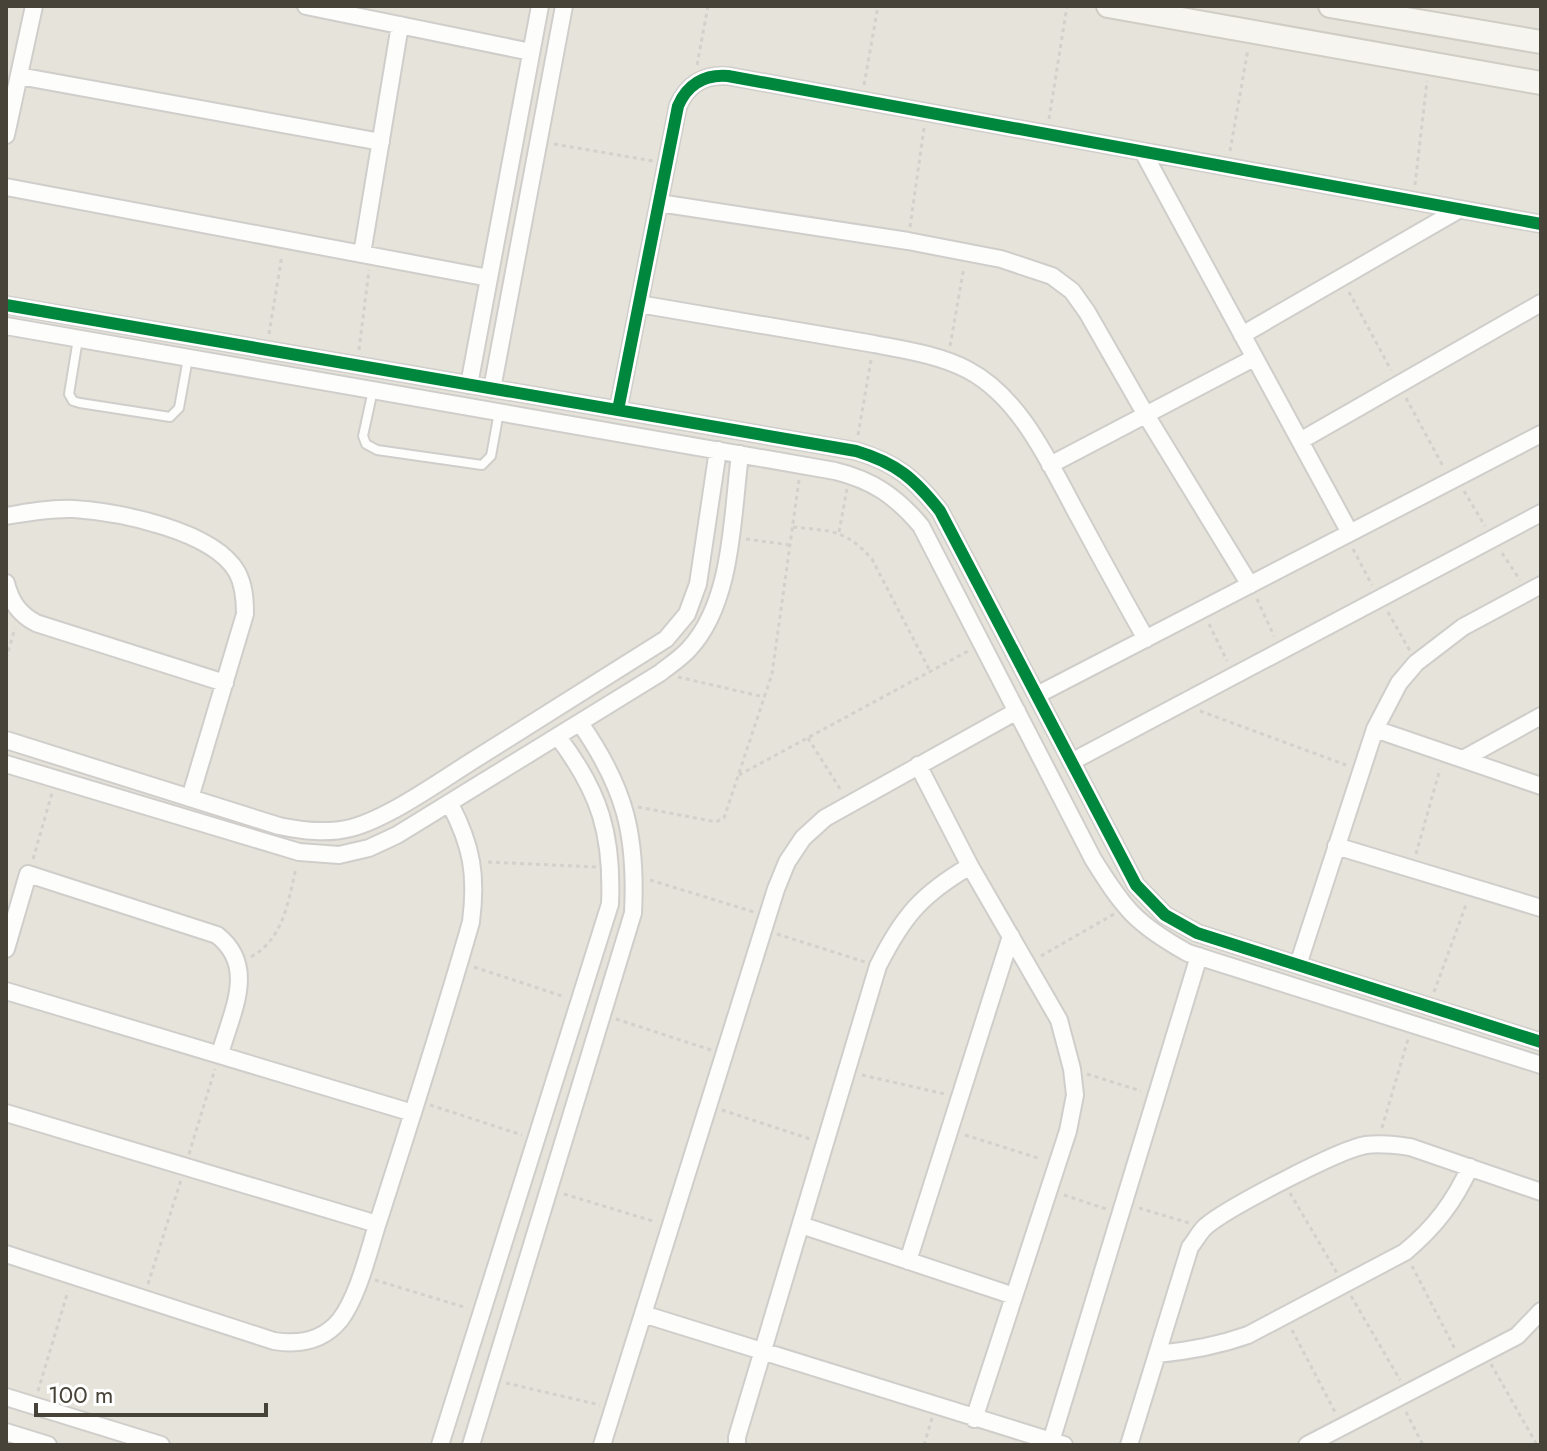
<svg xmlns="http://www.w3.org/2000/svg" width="1547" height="1451" viewBox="0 0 1547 1451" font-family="Jost,sans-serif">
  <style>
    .residential { fill: #e5e3da }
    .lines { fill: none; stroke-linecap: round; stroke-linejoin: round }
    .lane-casing { stroke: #d0ceca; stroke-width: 12 }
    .street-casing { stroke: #d0ceca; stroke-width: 20 }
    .secondary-casing { stroke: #d0cec4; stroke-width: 26 }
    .path { stroke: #d2d1cb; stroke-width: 3; stroke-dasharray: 4 4; stroke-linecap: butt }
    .lane { stroke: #fdfdfc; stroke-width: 8 }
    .street { stroke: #fdfdfc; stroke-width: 16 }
    .secondary { stroke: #f6f5f0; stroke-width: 22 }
    .cycleway-casing { stroke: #fff; stroke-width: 17 }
    .cycleway { stroke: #00873e; stroke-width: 12 }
  </style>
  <rect width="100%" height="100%" fill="#f2f1ec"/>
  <path class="residential" d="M6,6H1541V1445H6Z"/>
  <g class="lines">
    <g class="lane-casing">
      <path id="lane" d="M78,339L69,394L73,401L80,403L170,417L179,408L188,358
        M373,390L363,436L366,444L377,450L482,465L491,456L499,412"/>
    </g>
    <g class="street-casing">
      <path id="street" d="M306,6L531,52
        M19,76L381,142
        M6,135L34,6
        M1143,152L1350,533
        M6,187L489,278
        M659,203L908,241L1001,259L1052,276L1072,291L1087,312L1146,415L1250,585
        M362,254L400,25
        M639,304L874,344C905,350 940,355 968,370C1023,399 1052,469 1081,521C1102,560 1124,600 1146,639
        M6,305L856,451C896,463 914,478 940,511L1136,885L1165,915L1197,933L1541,1042
        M6,326L835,471C872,480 896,496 921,526L1093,859C1124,909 1136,924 1188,953L1541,1065
        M1242,335L1460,209
        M469,385L540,6
        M492,389L564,6
        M618,410L678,106C687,85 704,74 728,76L1541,224
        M1300,441L1541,303
        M1050,465L1254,358
        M6,516C28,512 51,508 74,509C118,512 213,530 237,572C244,585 245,599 245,614L190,798
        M6,583C11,602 19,614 36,623L225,683
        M1037,695L1541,434
        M1375,729L1541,786
        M6,740L279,826C303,831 327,834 351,828C388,818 436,784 469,763C535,722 600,680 666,639L687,614L698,584L718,450
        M1463,759L1541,716
        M1071,762L1541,513
        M6,764L299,852L339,855L369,848L397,835L660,673C670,665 681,658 689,649C733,602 732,516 740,454
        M918,765L970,866L1059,1020L1072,1069L1075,1095L1068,1131L974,1419
        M1336,846L1541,908
        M6,949L28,874L217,935C258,967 231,1013 220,1054
        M1298,965L1375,729L1399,683L1416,663L1463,627L1541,585
        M6,991L413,1113
        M6,1113L377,1224
        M801,1225L1014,1296
        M6,1254L274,1341C299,1345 323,1341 340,1320C360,1294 370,1244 381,1213C412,1116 443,1020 471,922C477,875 472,846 450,804
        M908,1261L1011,936
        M643,1314L1064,1445
        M1157,1354C1189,1351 1217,1346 1248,1335L1405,1252C1435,1227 1454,1202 1470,1167
        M6,1397L161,1445
        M6,1432L48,1445
        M440,1445L610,904C613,835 600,792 558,737
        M471,1445L633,913C637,834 625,788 580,723
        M602,1445L776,889L787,862L803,838L825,818L1017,711
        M737,1445V1437L878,966C903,916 922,894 970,866
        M1050,1445L1199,956
        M1129,1445L1190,1247C1195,1241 1199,1233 1205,1227C1225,1209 1340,1149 1366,1145C1381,1143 1395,1145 1410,1147L1541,1192
        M1307,1445L1517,1336L1541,1311"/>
    </g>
    <g class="secondary-casing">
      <path id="secondary" d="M1108,6L1541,83
        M1330,6L1541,42"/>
    </g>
    <path class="path" d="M697,65L708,6
      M864,85L878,6
      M1049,119L1067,6
      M554,144L653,161
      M1230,151L1248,49
      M1415,185L1427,81
      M910,227L924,128
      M1349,292L1391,370
      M269,334L282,255
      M950,346L964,267
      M359,350L369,270
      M1406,398L1444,468
      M858,435L871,360
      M1464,491L1485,526
      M793,527C831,531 845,529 872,559L930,671
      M839,532L847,489
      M746,539L790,545
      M1353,549L1372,585
      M1502,553L1520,580
      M1257,599L1274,636
      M1388,612L1410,651
      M1209,624L1227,661
      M6,659L15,628
      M678,677L764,697
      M1200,711L1346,765
      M808,738L842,792
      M739,775L968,651
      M638,807L716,822L724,818L772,674L799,480
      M1416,854L1440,769
      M33,859L52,793
      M488,862L596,867
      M650,880L754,912
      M777,934L865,962
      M1041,956L1114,914
      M251,957C284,938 288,902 296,868
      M474,967L565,997
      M1434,992L1467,902
      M616,1019L711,1050
      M1087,1074L1141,1091
      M862,1075L945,1094
      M430,1105L522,1135
      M722,1110L810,1139
      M1382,1128L1408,1039
      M965,1135L1041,1159
      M189,1154L215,1069
      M1290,1193L1337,1273
      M564,1194L656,1222
      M1064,1195L1106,1209
      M1139,1208L1189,1223
      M1412,1266L1456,1351
      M375,1280L467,1308
      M148,1284L181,1180
      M1351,1296L1400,1380
      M1292,1330L1335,1412
      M1491,1364L1537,1445
      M506,1383L600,1405
      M38,1391L68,1291
      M1406,1412L1423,1445
      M924,1445L932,1418"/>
    <use href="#lane" class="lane"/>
    <use href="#street" class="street"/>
    <use href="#secondary" class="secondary"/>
    <g class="cycleway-casing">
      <path id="cycleway" d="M6,305L856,451C896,463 914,478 940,511L1136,885L1165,915L1197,933L1541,1042
        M618,410L678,106C687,85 704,74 728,76L1541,224"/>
    </g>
    <use href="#cycleway" class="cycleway"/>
  </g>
  <rect width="1547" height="1451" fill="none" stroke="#474338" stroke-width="16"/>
  <path d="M36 1403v12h230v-12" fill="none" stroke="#474338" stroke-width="4"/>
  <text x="48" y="1403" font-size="24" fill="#474338" stroke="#ffffff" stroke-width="6" paint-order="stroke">100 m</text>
</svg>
